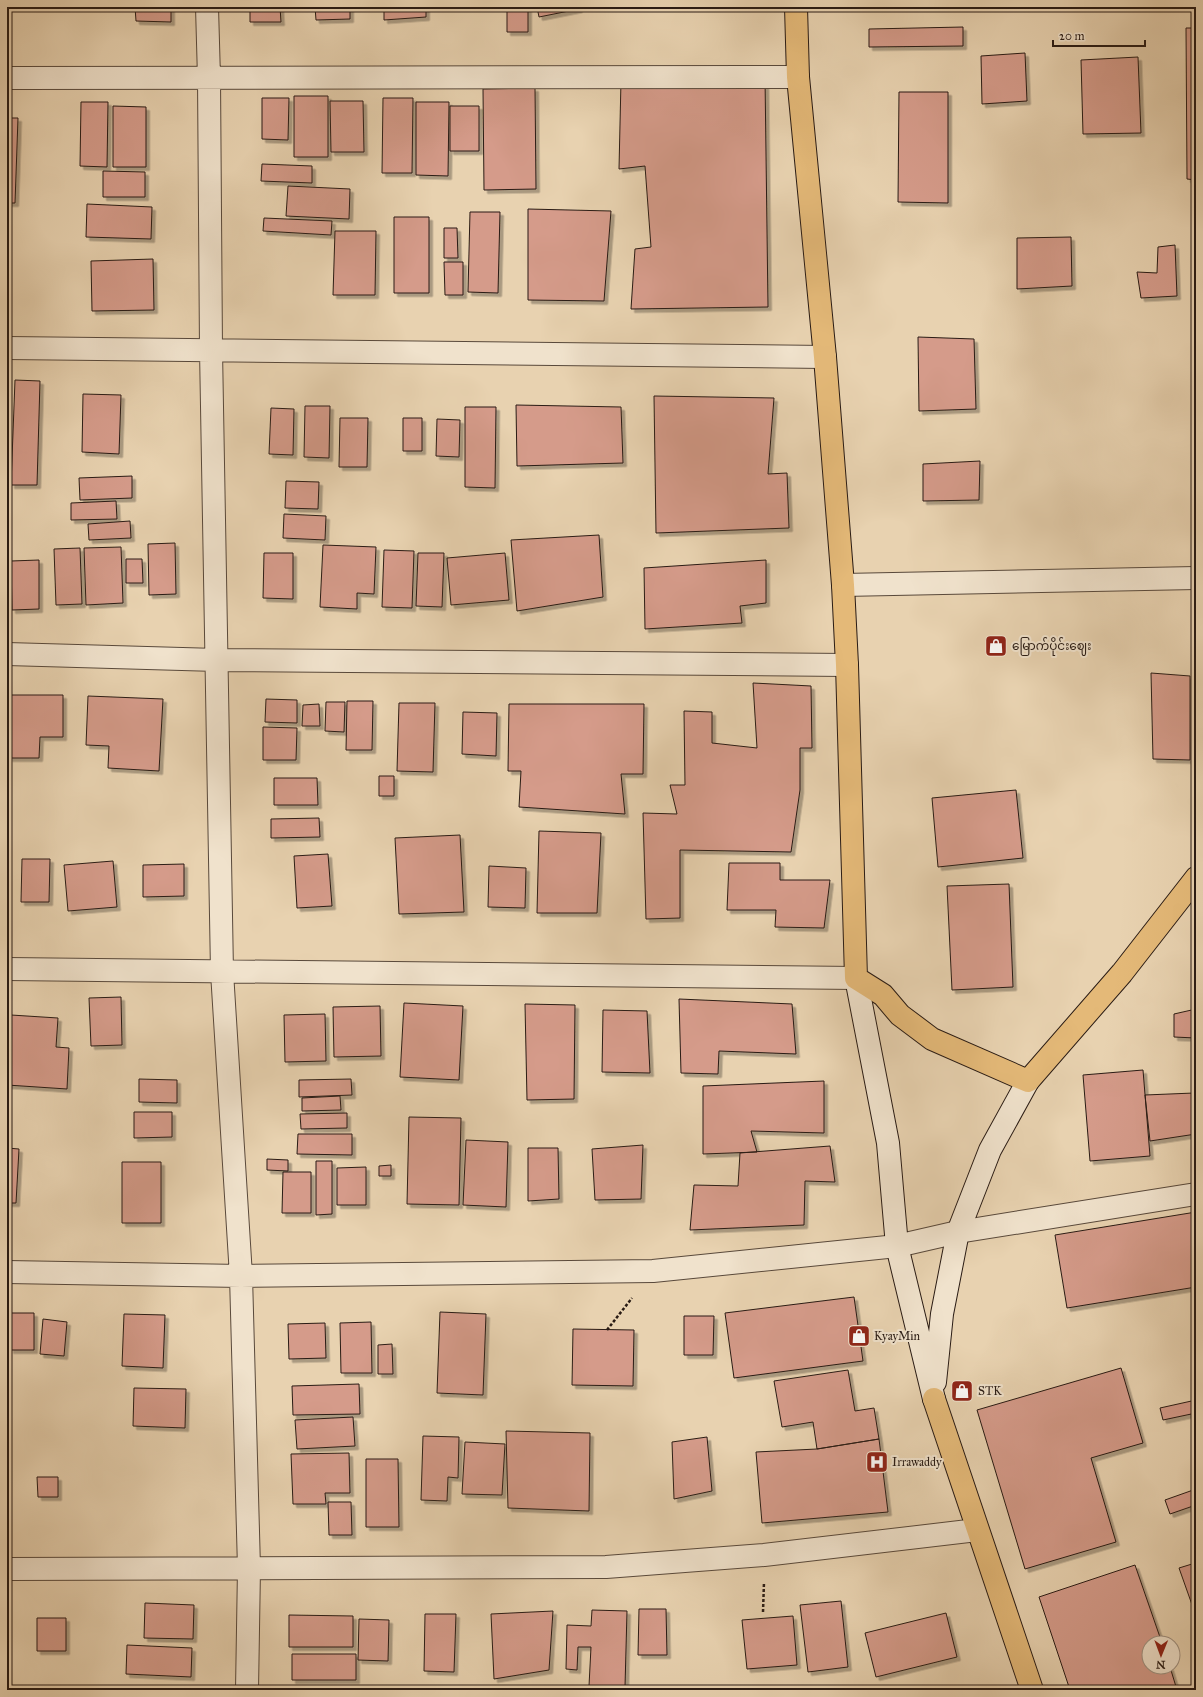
<svg xmlns="http://www.w3.org/2000/svg" width="1203" height="1697" viewBox="0 0 1203 1697" font-family="'IM FELL Great Primer','Noto Sans Myanmar',serif">
  <style>
    .building { fill: #d59b8a; stroke: #291b14; filter: url(#shadow) }
    .lines { fill: none; stroke-linecap: round; stroke-linejoin: round }
    .street-casing { stroke: #59493b; stroke-width: 24 }
    .secondary-casing { stroke: #291b14; stroke-width: 24 }
    .primary-casing { stroke: #291b14; stroke-width: 24 }
    .highway-casing { stroke: #291b14; stroke-width: 24 }
    .path { stroke: #291b14; stroke-width: 2.5; stroke-dasharray: 3 2; stroke-linecap: butt }
    .street { stroke: #f0e2cc; stroke-width: 22 }
    .secondary { stroke: #f0e2cc; stroke-width: 22 }
    .primary { stroke: #e4b978; stroke-width: 22 }
    .highway { stroke: #e4b978; stroke-width: 22 }
    .labels { text-anchor: middle; stroke-width: 4; stroke-linejoin: round; paint-order: stroke }
    .poi-label { font-size: 12px; fill: #291b14; stroke: #f0e2cc; text-anchor: start }
  </style>
  <defs>
    <filter id="shadow"><feDropShadow dx="3.5" dy="3.5" stdDeviation="0" flood-color="#0004"/></filter>
  </defs>
  <rect width="100%" height="100%" fill="#e8d2b0"/>
  <filter id="stains"><feTurbulence type="fractalNoise" baseFrequency=".005" numOctaves="4"/><feColorMatrix values="0 0 0 0 .2 0 0 0 0 .09 0 0 0 0 .02 0 0 0 .5 -.17"/></filter>
  <radialGradient id="worn" r=".72"><stop offset=".6" stop-color="#630" stop-opacity="0"/><stop offset="1" stop-color="#630" stop-opacity=".3"/></radialGradient>
  <path class="building" d="M135,7H171V22L136,21Z
    M250,7H280L281,22H250Z
    M315,7H350V19L316,20Z
    M384,7H426V17L384,20Z
    M507,7H528V32H507Z
    M537,7H579V9L539,17Z
    M963,27V46L869,47V29Z
    M1186,28H1196V180L1187,179Z
    M1025,53L1027,101L982,104L981,56Z
    M1138,57L1141,133L1083,134L1081,60Z
    M765,77L768,307L631,309L635,249L651,247L645,166L619,169L621,80Z
    M535,88L536,189L484,190L483,89Z
    M899,92H948V203L898,202Z
    M294,96H328V157H294Z
    M262,98H289L288,140L262,139Z
    M383,98H413L412,173H382Z
    M330,101H363L364,152H331Z
    M81,102H108L107,167L80,166Z
    M416,102H449L448,176L416,175Z
    M113,106L146,107V167H113Z
    M450,106H479V151H450Z
    M7,118H18L15,203H7Z
    M262,164L312,166V183L261,181Z
    M103,171L145,172V197H103Z
    M288,186L350,189L349,219L286,216Z
    M87,204L152,207L151,239L86,237Z
    M528,209L611,211L604,301L528,300Z
    M470,212H500L498,293L468,292Z
    M394,217H429V293H394Z
    M264,218L332,221L331,235L263,231Z
    M444,228H457L458,258H444Z
    M335,231H376L375,295H333Z
    M1071,237L1072,286L1017,289V238Z
    M1175,245L1177,296L1141,298L1137,272L1157,273L1158,247Z
    M153,259L154,310L92,311L91,261Z
    M444,262H463V295H445Z
    M1194,264H1196V290H1194Z
    M918,337L974,339L976,409L919,411Z
    M15,380L40,381L37,485H11Z
    M83,394L121,395L119,454L82,452Z
    M654,396L774,398L768,474L787,473L789,528L656,533Z
    M516,405L621,407L623,463L517,466Z
    M305,406H330L329,458L304,457Z
    M465,407H496L495,488L465,487Z
    M271,408L294,409L293,455L269,454Z
    M340,418H368L367,467H339Z
    M403,418H422V451H403Z
    M437,419L460,420L459,457L436,456Z
    M980,461L979,500L923,501V464Z
    M132,476V498L80,500L79,478Z
    M286,481L319,482L318,509L285,508Z
    M116,501L117,519L71,520V503Z
    M284,514L326,516L325,540L283,538Z
    M130,521L131,538L89,540L88,524Z
    M599,535L603,597L517,611L511,540Z
    M175,543L176,594L149,595L148,544Z
    M323,545L376,547L374,594L357,593V609L320,607Z
    M121,547L123,603L86,605L84,548Z
    M80,548L82,604L56,605L54,549Z
    M384,550L414,551L412,608L382,607Z
    M264,553H293V599L263,598Z
    M418,553H444L442,607L416,606Z
    M505,553L509,600L451,605L447,558Z
    M126,559H142L143,583H126Z
    M39,560V609L12,610L11,561Z
    M766,560V603L740,606L742,623L645,629L644,568Z
    M1151,673L1190,676V760L1153,759Z
    M753,683L811,686L812,748H800V790L791,852L680,850V918L646,919L643,813L677,814L670,785H685L684,711L712,712V743L757,748Z
    M10,695H63V737H40L39,758H9Z
    M88,696L163,699L159,771L108,768L109,746L86,745Z
    M266,699L297,700V723L265,722Z
    M347,701H373L372,750H346Z
    M326,702H345L344,732L325,731Z
    M399,703H435L433,772L397,771Z
    M319,704L320,726H302L303,705Z
    M509,704H644L643,774H621L625,814L519,807L521,771H508Z
    M463,712L497,713L496,756L462,754Z
    M263,727L297,728L296,760H263Z
    M379,776H394V796H379Z
    M274,778H317L318,805H274Z
    M1016,790L1023,858L938,867L932,798Z
    M319,818L320,837L271,838V819Z
    M539,831L601,833L597,913H537Z
    M460,835L464,912L399,914L395,838Z
    M328,854L332,906L297,908L294,856Z
    M22,859H50L49,902H21Z
    M113,861L117,907L68,911L64,865Z
    M729,863H780V880H830L824,928L775,927L776,910H727Z
    M184,864V896L143,897V865Z
    M489,866L526,868L525,908L488,907Z
    M1009,884L1013,987L952,990L947,886Z
    M121,997L122,1045L91,1046L89,998Z
    M679,999L792,1004L796,1054L719,1051L718,1074L681,1073Z
    M404,1003L463,1006L459,1080L400,1077Z
    M525,1004L575,1005L574,1099L527,1100Z
    M380,1006L381,1056L334,1057L333,1007Z
    M1196,1009V1038L1174,1037V1014Z
    M603,1010L647,1011L650,1073L602,1072Z
    M325,1014L326,1061L285,1062L284,1015Z
    M11,1015L58,1018L56,1047L69,1048L67,1089L7,1085Z
    M1143,1070L1150,1156L1090,1161L1083,1075Z
    M139,1079L177,1080V1103L139,1102Z
    M351,1079L352,1095L299,1097V1080Z
    M824,1081V1133L751,1131L757,1152L703,1154V1086Z
    M1194,1093L1196,1134L1150,1141L1145,1095Z
    M340,1096L341,1110L302,1111V1098Z
    M134,1112H172V1137L134,1138Z
    M347,1113V1128L301,1129L300,1114Z
    M409,1117L461,1118L459,1205L407,1204Z
    M298,1134H352V1155L297,1154Z
    M466,1140L508,1142L506,1207L463,1205Z
    M643,1145L641,1199L595,1200L592,1149Z
    M830,1146L835,1182L805,1181L804,1225L690,1230L694,1185L738,1186L740,1153Z
    M7,1148L19,1149L16,1203H7Z
    M528,1148H558L559,1199L528,1201Z
    M267,1159L288,1160V1171L267,1170Z
    M316,1161H332V1214L316,1215Z
    M122,1162H161V1223H122Z
    M391,1165V1176H379V1166Z
    M366,1167V1205H337V1168Z
    M283,1172H311V1213H282Z
    M1196,1212V1287L1067,1308L1055,1235Z
    M854,1297L863,1361L734,1378L725,1313Z
    M440,1312L486,1314L483,1395L437,1393Z
    M10,1313H34V1350H10Z
    M124,1314L165,1315L163,1368L122,1366Z
    M684,1316H714L713,1355H684Z
    M43,1319L67,1322L64,1356L40,1354Z
    M371,1322L372,1373H341L340,1323Z
    M325,1323L326,1358L289,1359L288,1324Z
    M573,1329L634,1330L633,1386L572,1385Z
    M392,1344L393,1374H378V1345Z
    M1121,1368L1143,1443L1091,1458L1116,1542L1025,1569L977,1410Z
    M848,1370L855,1411L874,1408L879,1439L817,1449L813,1422L782,1427L774,1381Z
    M359,1384L360,1414L293,1415L292,1386Z
    M134,1388L186,1389L185,1428L133,1426Z
    M1196,1400V1413L1163,1420L1160,1408Z
    M353,1417L355,1446L297,1449L295,1420Z
    M506,1431L590,1433L589,1511L508,1508Z
    M423,1436L459,1437L458,1478L448,1477L447,1501L421,1500Z
    M707,1437L712,1491L674,1499L672,1442Z
    M879,1439L888,1512L762,1523L756,1452L817,1449Z
    M465,1442L505,1444L502,1495L462,1494Z
    M349,1453L350,1493H325L326,1504H293L291,1454Z
    M366,1459H398L399,1527H366Z
    M37,1477H58V1497H38Z
    M1196,1489V1505L1170,1514L1165,1500Z
    M328,1502H351L352,1535H329Z
    M1192,1564L1196,1576V1616L1179,1568Z
    M1135,1565L1162,1643H1149V1667H1170L1177,1690H1070L1039,1597Z
    M841,1601L848,1667L808,1672L800,1605Z
    M145,1603L194,1605L193,1639L144,1638Z
    M639,1609H666L667,1655H638Z
    M592,1610L627,1611L625,1687L589,1686L591,1647H578L577,1670L566,1669L567,1625L591,1626Z
    M553,1611L549,1670L494,1679L491,1614Z
    M946,1613L957,1657L876,1677L865,1633Z
    M425,1614H456L454,1672L424,1671Z
    M289,1615L353,1616V1647H289Z
    M793,1616L797,1665L747,1669L742,1620Z
    M37,1618H66V1651H37Z
    M359,1619L389,1620L388,1661L358,1660Z
    M127,1645L192,1648L191,1677L126,1674Z
    M292,1654H356V1680H292Z"/>
  <g class="lines">
    <g class="street-casing">
      <path id="street" d="M207,7L209,78L211,350L222,972L241,1276L249,1568L247,1690
        M7,78L798,77
        M7,348L825,357
        M843,585L1196,578
        M7,654L217,660L847,665
        M7,969L856,978
        M7,1272L241,1276L653,1271L897,1246L958,1232L1196,1194
        M7,1569L606,1567L764,1555L977,1530"/>
    </g>
    <g class="secondary-casing">
      <path id="secondary" d="M856,978L888,1143L897,1246L934,1399
        M935,1382L942,1314L958,1232L990,1150L1028,1081"/>
    </g>
    <g class="primary-casing">
      <path id="primary" d="M934,1399L1032,1690"/>
    </g>
    <g class="highway-casing">
      <path id="highway" d="M796,7L798,77L825,357L843,585L847,665L856,978L883,995L900,1015L932,1039L1028,1081L1122,973L1196,878"/>
    </g>
    <path class="path" d="M607,1330L632,1298
      M763,1612L764,1582"/>
    <use href="#street" class="street"/>
    <use href="#secondary" class="secondary"/>
    <use href="#primary" class="primary"/>
    <use href="#highway" class="highway"/>
  </g>
  <defs>
    <g id="shop-square" transform="scale(1.15)"><rect x="-9" y="-9" width="18" height="18" rx="4" fill="#8f2418" stroke="#f0e2cc"/><path d="M-5-2.5h2.3a2.7 3.5 0 0 1 5.4 0H5L5.5 6h-11ZM-1.5-2.5h3a1.5 2.3 0 0 0-3 0Z" fill="#fff"/></g>
    <g id="hospital-square" transform="scale(1.15)"><rect x="-9" y="-9" width="18" height="18" rx="4" fill="#8f2418" stroke="#f0e2cc"/><path d="M-5-5h3v3.5h4V-5h3V5h-3V1.5h-4V5h-3Z" fill="#fff"/></g>
  </defs>
  <g fill-rule="evenodd">
    <use href="#shop-square" x="996" y="646"/>
    <use href="#shop-square" x="859" y="1336"/>
    <use href="#shop-square" x="962" y="1391"/>
    <use href="#hospital-square" x="877" y="1462"/>
  </g>
  <g class="labels">
    <g class="poi-label">
      <text x="1012" y="650">မြောက်ပိုင်းဈေး</text>
      <text x="874" y="1340">KyayMin</text>
      <text x="978" y="1395">STK</text>
      <text x="892" y="1466">Irrawaddy</text>
    </g>
  </g>
  <rect width="1203" height="1697" fill="none" stroke="#e8d2b0" stroke-width="24"/>
  <rect x="8" y="8" width="1187" height="1681" fill="none" stroke="#291b14" stroke-width="2"/>
  <rect x="12" y="12" width="1179" height="1673" fill="none" stroke="#291b14"/>
  <g transform="translate(1161 1655) rotate(181)"><circle r="19" fill="#f0e2cc" stroke="#a09282"/>
  <path d="M0-3L7 15L0 10L-7 15Z" fill="#8f2418"/>
  <text y="-6" font-size="11" font-weight="bold" text-anchor="middle" fill="#291b14">N</text>
  </g>
  <path d="M1053 40v6h92v-6" fill="none" stroke="#291b14" stroke-width="2"/>
  <text x="1059" y="40" font-size="12" fill="#291b14" stroke="#f0e2cc" stroke-width="3" paint-order="stroke">20 m</text>
  <rect width="100%" height="100%" filter="url(#stains)"/>
  <rect width="100%" height="100%" fill="url(#worn)"/>
</svg>
